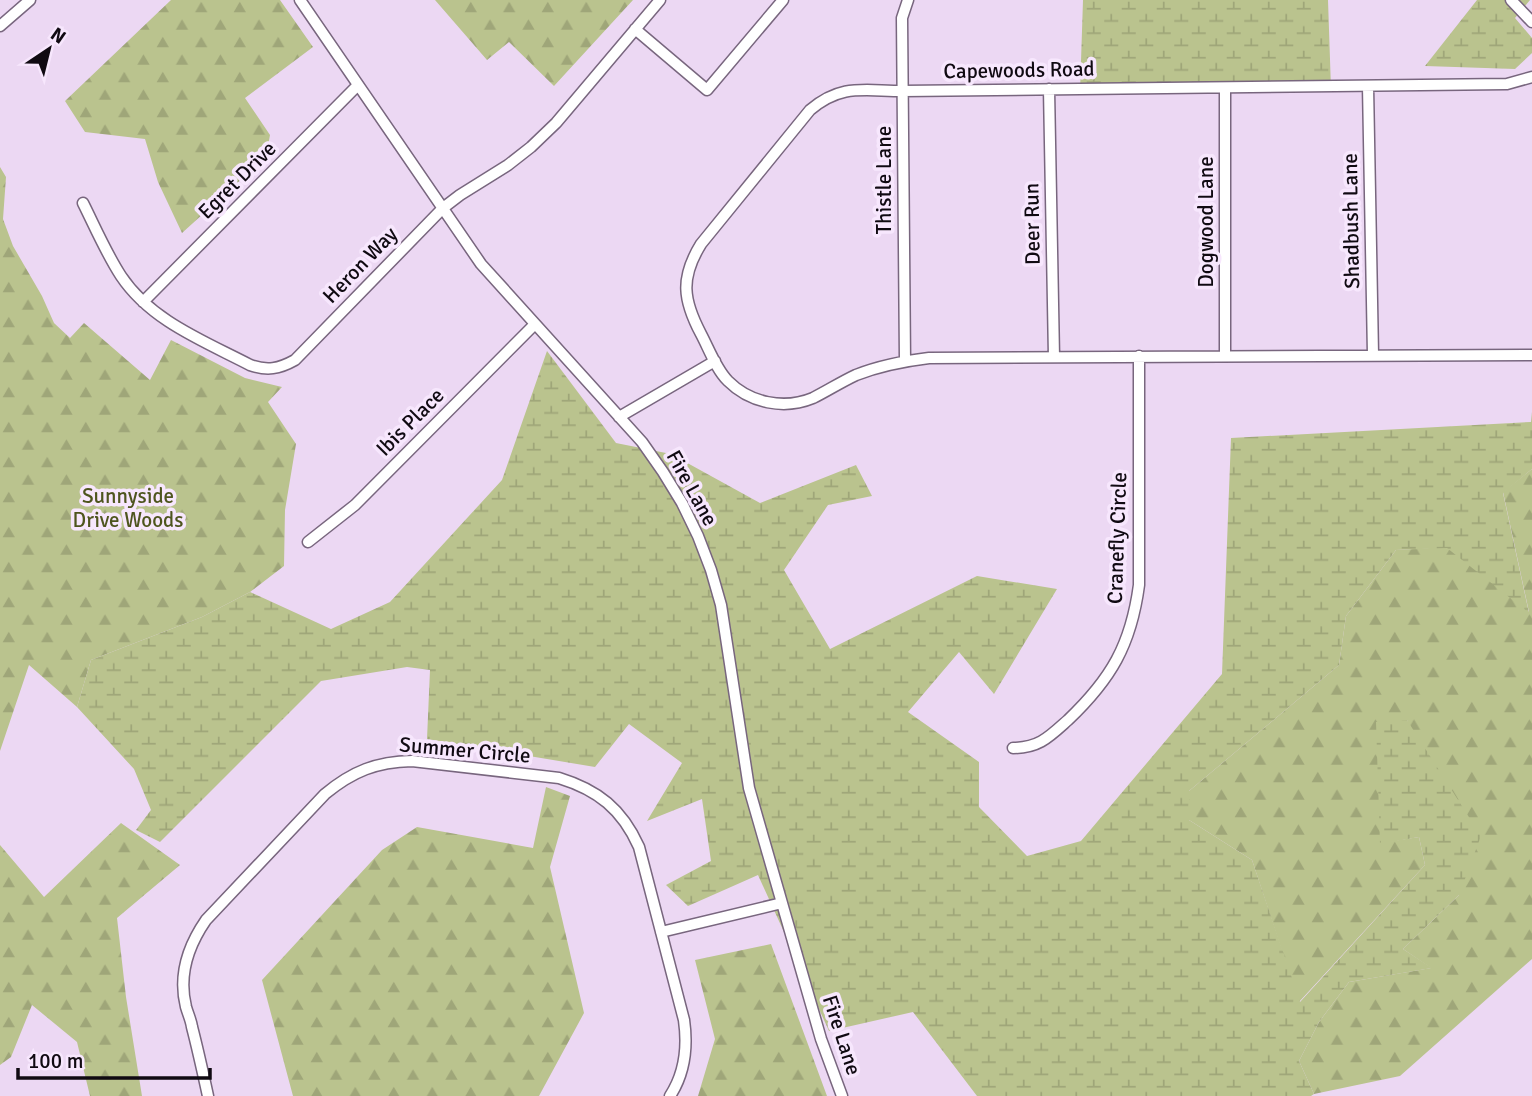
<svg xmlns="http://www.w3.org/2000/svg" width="1532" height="1096" viewBox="0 0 1532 1096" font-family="Signika,sans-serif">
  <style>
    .forest { fill: url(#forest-firs) }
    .wetland { fill: url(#wetland-marsh) }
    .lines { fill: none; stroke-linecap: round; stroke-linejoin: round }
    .street-casing { stroke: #78667e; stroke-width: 13 }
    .street { stroke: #fff; stroke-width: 10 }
    .labels { text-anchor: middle; stroke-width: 7; stroke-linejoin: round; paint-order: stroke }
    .street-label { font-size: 21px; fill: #100a12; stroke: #f7e7fd }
    .park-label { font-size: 21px; fill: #4e551e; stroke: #f7e7fd }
  </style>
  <defs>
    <pattern id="forest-firs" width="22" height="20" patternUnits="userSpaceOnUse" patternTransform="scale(1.75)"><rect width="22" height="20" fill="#bac38e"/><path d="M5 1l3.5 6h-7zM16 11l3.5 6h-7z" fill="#9fa679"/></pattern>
    <pattern id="wetland-marsh" width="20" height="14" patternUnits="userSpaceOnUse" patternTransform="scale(1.75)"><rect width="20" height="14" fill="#bac38e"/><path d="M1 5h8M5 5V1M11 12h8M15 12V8" fill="none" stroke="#9fa679"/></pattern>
  </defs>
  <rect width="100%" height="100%" fill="#ecd8f3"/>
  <path class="forest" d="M171,0H280L313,47L245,98L270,135L266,157L182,233L158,182L145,139L85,132L65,101Z
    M435,0H633L554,86L509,42L487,60Z
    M0,167L6,177L3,219L13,246L42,296L54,323L70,338L84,323L150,380L171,340L245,378L282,387L268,402L296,444L285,510L284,566L250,592L202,617L91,660L77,707L29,665L0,751Z
    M1532,469V959L1400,1076L1314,1094L1299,1061L1319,1022L1349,982L1431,968L1403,949L1459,895L1407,720L1380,843L1419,837L1425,865L1299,1002L1252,860L1189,820V791L1339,665L1346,616L1396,550L1447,547L1529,612L1503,492Z
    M546,787L570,796L550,867L584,1013L539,1096H293L262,980L382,850L417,827L533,848Z
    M121,823L180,865L117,918L126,997L142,1096H90L77,1042L32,1005L11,1057L0,1065V845L44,897Z
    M771,944L827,1096H698L715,1039L695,960Z"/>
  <path class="wetland" d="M1083,0H1328L1331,89L1080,92Z
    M1477,0H1530L1515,18L1532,38V53L1515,69L1425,66Z
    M547,351L616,443L671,454L760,503L856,465L872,496L828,505L784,570L830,649L977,576L1057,589L994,694L959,652L908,712L979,762V807L1027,856L1081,841L1222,674L1231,438L1531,422L1532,412V469L1503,493L1529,613L1447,548L1396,550L1346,616L1339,665L1189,791V820L1252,860L1300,1002L1425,865L1419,837L1380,844L1376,722L1407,720L1481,836L1459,895L1403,949L1432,968L1349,982L1319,1022L1299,1061L1314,1094L1311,1096H977L913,1012L829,1031L758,875L688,906L666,885L711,861L702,799L647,821L682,763L629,724L595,767L427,739L430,670L407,667L321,681L160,842L136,830L151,810L134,769L77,707L91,660L202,617L250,592L331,629L390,602L502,480Z"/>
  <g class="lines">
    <g class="street-casing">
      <path id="street" d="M300,0L481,264L642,442L663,472L682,503L698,536L711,570L721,605L749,788L821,1039L842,1096
        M1511,0L1532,22
        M0,26L30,0
        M635,29L707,90L783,0
        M1532,77L1507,84L903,91C864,91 842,83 810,110L701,244C680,278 683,300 701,334C709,349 716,369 728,381C750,403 784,410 813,398C827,391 841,382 856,375C879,366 904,361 929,358L1532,355
        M1368,86L1373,355
        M1225,88V356
        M1049,89L1054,357
        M83,203C95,227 106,253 121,276C151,321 204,341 250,365C267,371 279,369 295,360L443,208L460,195L508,165L531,147L556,123L660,0
        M143,302L358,85
        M905,361L902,18L908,0
        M619,417L715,361
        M308,542L355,505L535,324
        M1013,748C1039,748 1049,737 1068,720C1111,679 1131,645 1139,585V356
        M661,932L782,903
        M208,1096C203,1073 198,1050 192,1027C191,1020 188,1014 186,1007C178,975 188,946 206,920L325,794C353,771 376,762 412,761L559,778C598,790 622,809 639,847L684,1020C688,1048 685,1073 670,1096"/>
    </g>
    <use href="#street" class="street"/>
  </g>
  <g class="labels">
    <g class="street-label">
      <text transform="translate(1019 70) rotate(-1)" y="7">Capewoods Road</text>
      <text transform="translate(237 180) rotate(-45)" y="7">Egret Drive</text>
      <text transform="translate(884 180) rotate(-90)" y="7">Thistle Lane</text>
      <text transform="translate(1351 221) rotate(-91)" y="7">Shadbush Lane</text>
      <text transform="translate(1206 222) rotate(-90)" y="7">Dogwood Lane</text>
      <text transform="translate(1032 224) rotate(-91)" y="7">Deer Run</text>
      <text transform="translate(360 265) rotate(-46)" y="7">Heron Way</text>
      <text transform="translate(410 422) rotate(-45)" y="7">Ibis Place</text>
      <text transform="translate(692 488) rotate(61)" y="7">Fire Lane</text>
      <text transform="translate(1117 538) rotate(-88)" y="7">Cranefly Circle</text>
      <text transform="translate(465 750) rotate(5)" y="7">Summer Circle</text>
      <text transform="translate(842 1035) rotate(72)" y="7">Fire Lane</text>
    </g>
    <g class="park-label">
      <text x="128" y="503">Sunnyside<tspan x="128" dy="24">Drive Woods</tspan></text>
    </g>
  </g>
  <g transform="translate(49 49) rotate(35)" stroke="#f7e7fd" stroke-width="5" paint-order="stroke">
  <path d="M0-5L12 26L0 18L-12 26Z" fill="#100a12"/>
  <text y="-10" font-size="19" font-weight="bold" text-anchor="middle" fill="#100a12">N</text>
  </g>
  <path d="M18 1068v10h192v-10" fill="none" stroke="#100a12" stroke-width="3.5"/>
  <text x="28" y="1068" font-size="21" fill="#100a12" stroke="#f7e7fd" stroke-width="5" paint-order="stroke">100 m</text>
</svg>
